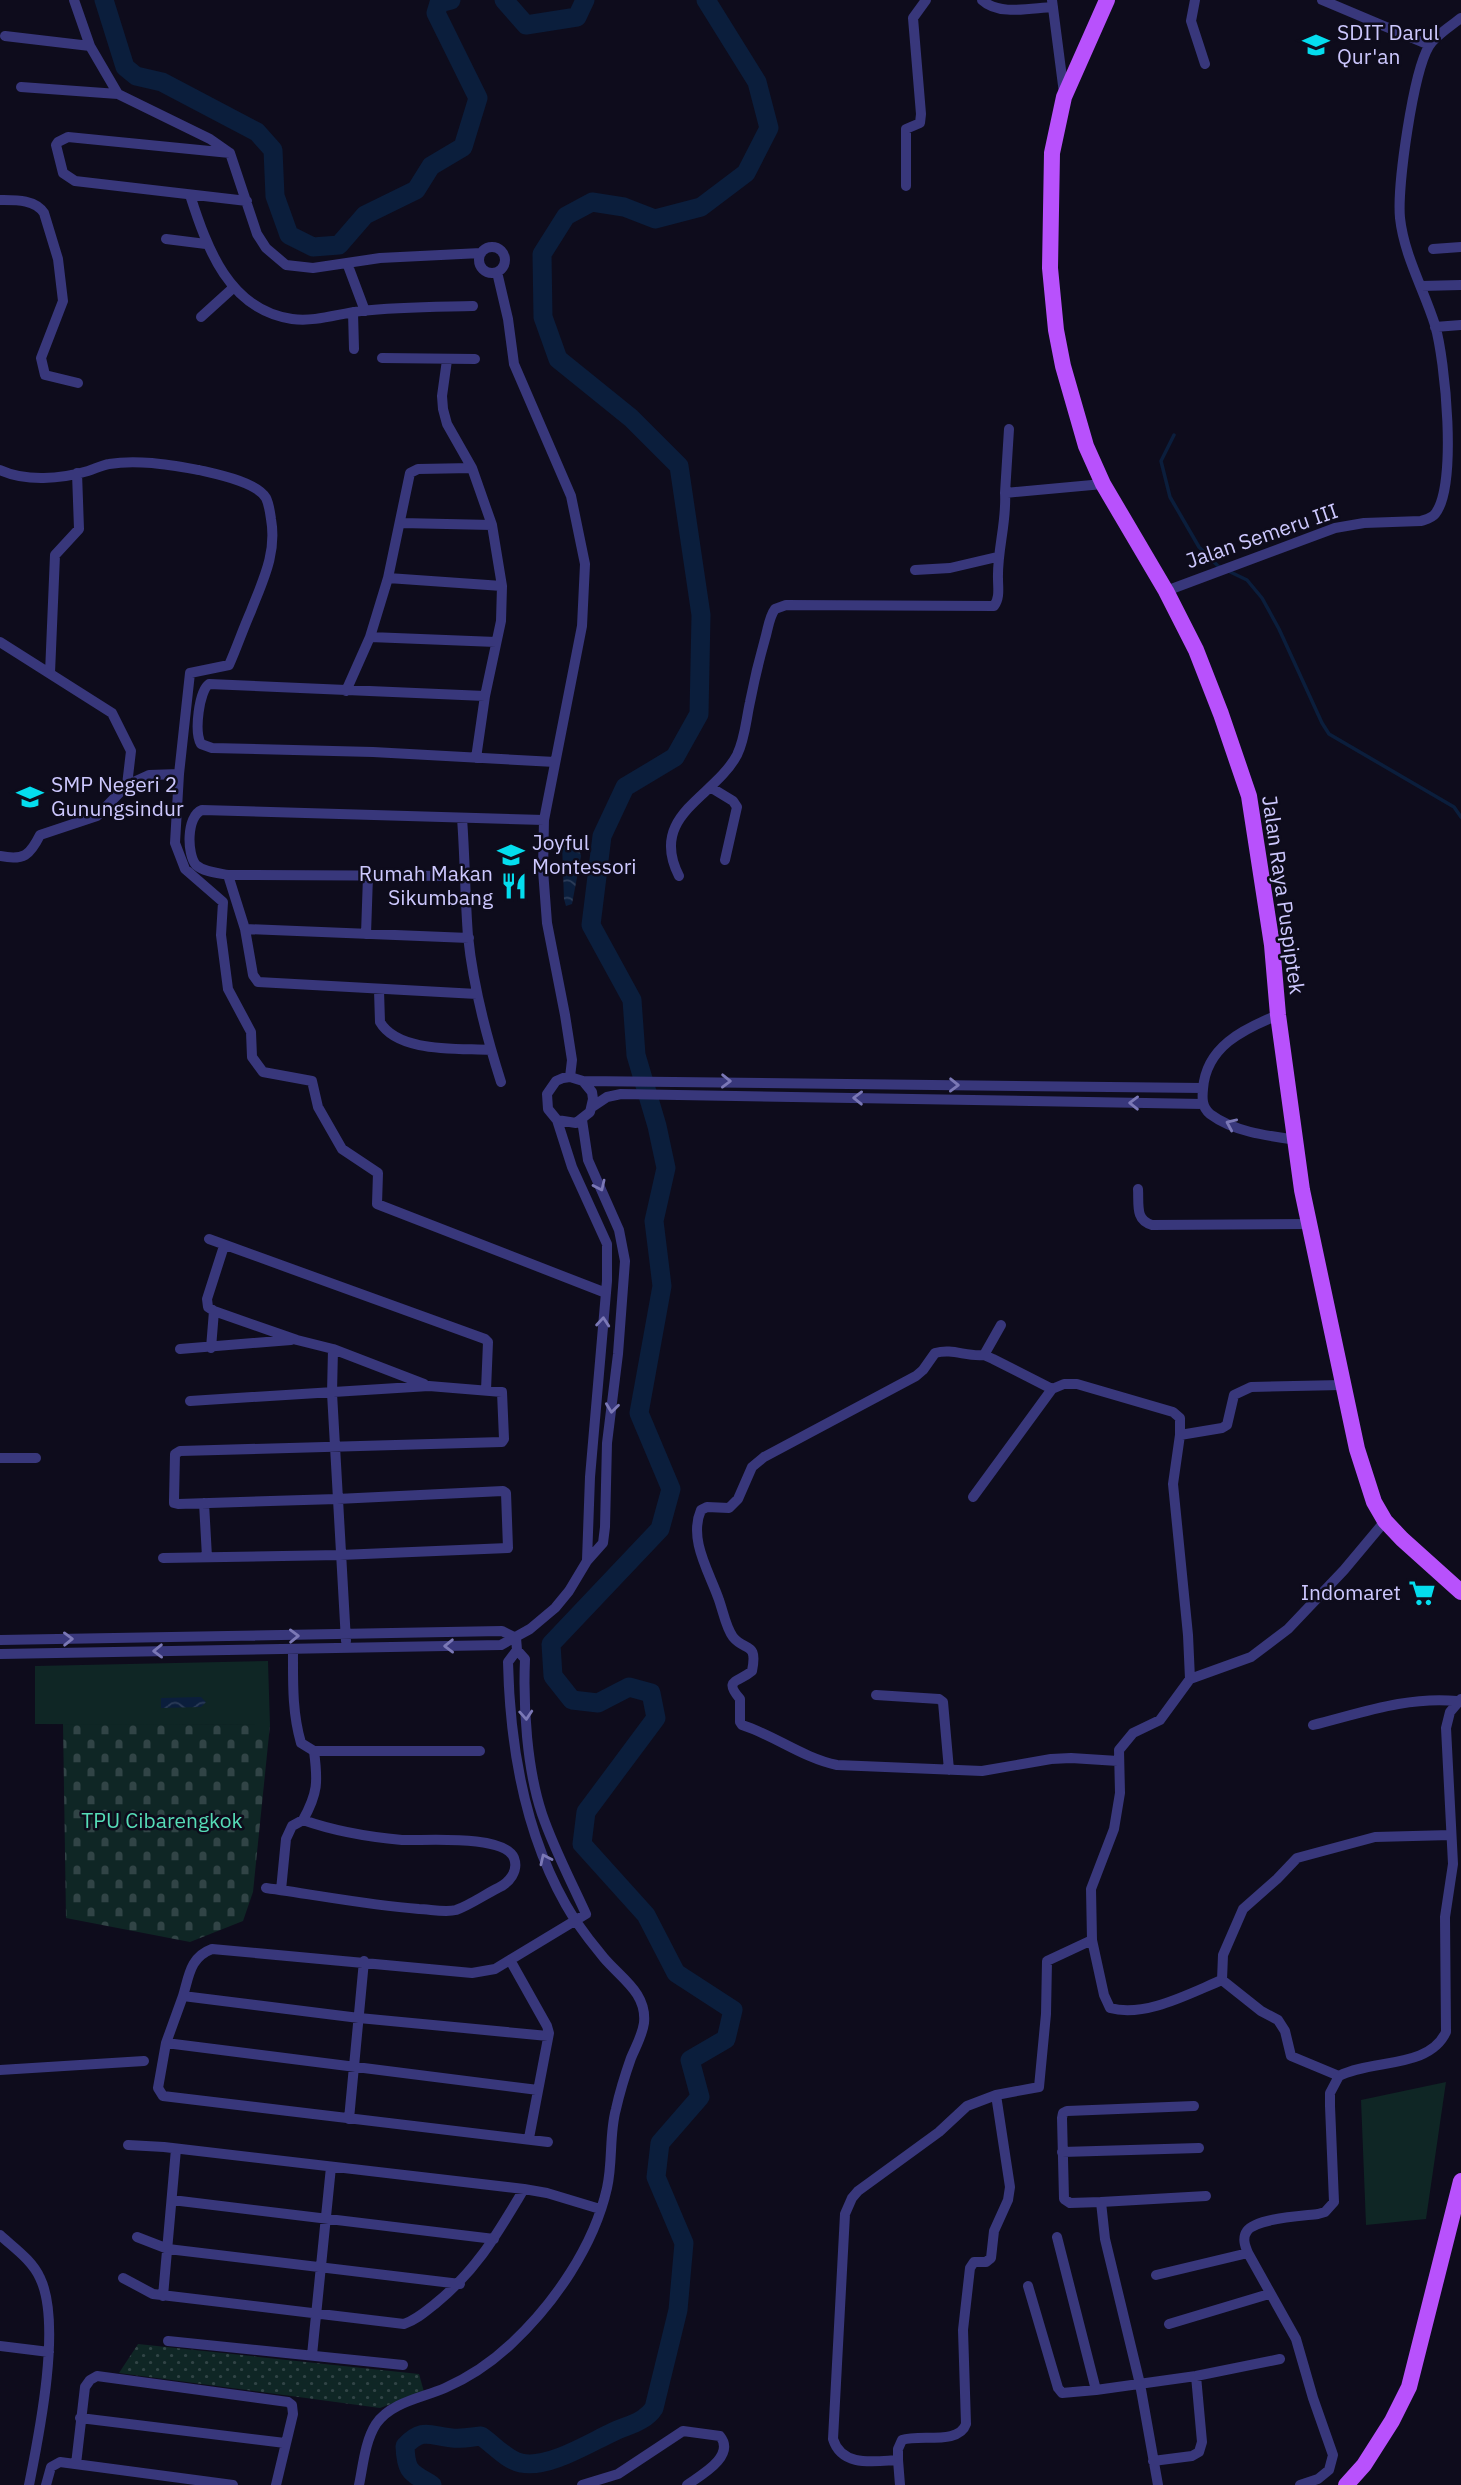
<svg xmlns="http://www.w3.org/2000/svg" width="1461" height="2485" viewBox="0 0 1461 2485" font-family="'IBM Plex Sans',sans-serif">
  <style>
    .cemetery { fill: url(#cemetery-stones) }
    .park { fill: url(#park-dots) }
    .pitch { fill: #0f2625 }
    .water { fill: url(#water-waves) }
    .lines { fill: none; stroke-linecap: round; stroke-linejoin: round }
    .stream { stroke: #0b1e3c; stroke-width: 3.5 }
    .river { stroke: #0b1e3c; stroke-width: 19 }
    .street { stroke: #38377b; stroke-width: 10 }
    .primary { stroke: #b851fc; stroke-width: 16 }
    .oneway { stroke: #7b78b6 }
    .labels { text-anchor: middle; stroke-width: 5; stroke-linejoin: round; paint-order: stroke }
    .poi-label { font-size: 21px; fill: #cdc8fe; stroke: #0e0c1c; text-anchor: start }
    .street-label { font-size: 21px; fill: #cdc8fe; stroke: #0e0c1c }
    .park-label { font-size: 21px; fill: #56dcb7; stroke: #0e0c1c }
  </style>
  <defs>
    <pattern id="cemetery-stones" width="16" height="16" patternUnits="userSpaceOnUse" patternTransform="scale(1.75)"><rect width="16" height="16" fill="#0f2625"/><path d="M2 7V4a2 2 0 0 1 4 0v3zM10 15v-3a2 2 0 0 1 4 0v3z" fill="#314446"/></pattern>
    <pattern id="park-dots" width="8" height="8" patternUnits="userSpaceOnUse" patternTransform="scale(1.75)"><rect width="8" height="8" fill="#0f2625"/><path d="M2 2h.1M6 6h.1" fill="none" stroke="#314446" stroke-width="1.8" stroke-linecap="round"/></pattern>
    <pattern id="water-waves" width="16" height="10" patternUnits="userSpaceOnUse" patternTransform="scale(1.75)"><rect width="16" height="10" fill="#0b1e3c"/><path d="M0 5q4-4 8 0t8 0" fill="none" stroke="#2d3d59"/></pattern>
  </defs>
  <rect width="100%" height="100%" fill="#0e0c1c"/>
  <path class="cemetery" d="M63,1723L270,1725L253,1892L243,1921L190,1942L66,1918Z"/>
  <path class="park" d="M138,2344L419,2374L424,2392L380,2408L119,2373Z"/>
  <path class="pitch" d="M268,1661L270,1725L35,1724V1666Z
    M1446,2082L1426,2219L1366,2225L1361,2100Z"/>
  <path class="water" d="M565,839L578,844L581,856L572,904L566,906L564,899L562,843Z
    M201,1697L206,1702L201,1707L161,1708V1698Z"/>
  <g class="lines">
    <path class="stream" d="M1174,435L1161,461L1170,497L1199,547L1218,566L1247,580L1262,598L1279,629L1322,723L1329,734L1454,807L1461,817"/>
    <path class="river" d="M104,0L125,67L136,76L162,82L257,132L273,150L275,196L289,235L313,247L339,245L365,215L416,190L431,166L463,147L478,98L436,13L439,3L451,0
      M504,0L526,25L577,17L585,0
      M432,2485C411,2472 406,2473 405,2446C423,2427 430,2436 452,2438C462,2439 472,2437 481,2436C493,2444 508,2461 521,2463C548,2469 589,2443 613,2432C628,2425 645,2422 654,2408L678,2310L684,2243L656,2177L660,2143L700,2097L690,2060L726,2039L733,2010L676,1973L646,1915L582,1844L586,1812L656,1718L651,1693L629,1687L598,1703L572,1700L553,1676L551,1644L660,1529L671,1489L639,1413L662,1286L654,1221L666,1168L657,1126L636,1055L632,1000L591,925L602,836L625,787L675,757L699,714L701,615L679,466L631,418L558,359L543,317L542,254L566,216L592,202L624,207L655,219L701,207L746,173L769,128L757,82L706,0"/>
    <path class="street" d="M74,0L90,46L118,94L210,139L230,153L257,234L266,248L286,265L313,268L380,258L481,253
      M982,0C999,16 1031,8 1053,7
      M1052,0L1064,93
      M1195,0L1191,21L1205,64
      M1322,0L1429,45
      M5,36L90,46
      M21,87L118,94
      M230,153L68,137L58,142L56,145L63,173L75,181L247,201
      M906,186V129L920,123L921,114L913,18L926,0
      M190,195C207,248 229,310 292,319C316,322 337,314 361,311C398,307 435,307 473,306
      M0,200C15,200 35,199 44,213L58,259L63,301L41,358L45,375L78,383
      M166,239L206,244
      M479 260a13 13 0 1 1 26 0a13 13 0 1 1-26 0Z
      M1433,249L1461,247
      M347,263L365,311
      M497,272L508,319L514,364L571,496L585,564L582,626L544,820L543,870L547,923L565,1015L572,1060L570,1077
      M1421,286L1461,285
      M353,312L354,349
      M201,317L233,288
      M1435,327L1461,325
      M382,358L475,359
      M447,360L442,396L443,409L447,424L472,468L492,525L502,586L501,621L485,696L476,758
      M0,470C26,482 61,479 88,471C95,469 102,465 109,464C138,459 170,465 199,470C216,474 257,482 266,498C269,504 270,512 271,519C277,553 263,580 251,611C243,629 237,647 229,665L190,673L179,774L175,843L185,869L223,902L221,935L228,989L251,1032L252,1057L263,1072L312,1081L318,1107L342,1149L378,1173L377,1204L606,1293
      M1005,493L1009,429
      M401,523L492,525
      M915,570L950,568L997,557
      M388,578L502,586
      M1166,591L1335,528L1364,523L1421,521C1427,519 1432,518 1435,514C1458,486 1445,359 1435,325C1424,290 1404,255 1400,218C1397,186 1413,73 1429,46C1436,35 1451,26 1461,18
      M370,637L496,642
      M0,642L112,713L131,751L127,785
      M50,673L55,555L79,529L77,473
      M346,691L370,637L388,578L410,473L418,469L472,468
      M485,696L209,684C199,691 194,732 201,744L212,748L373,752L555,762
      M710,787L733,801L737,807L725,860
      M462,818C465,858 465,897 468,936C473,985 486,1035 501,1082
      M0,856C24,861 30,855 40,835L97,816L127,785L149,775L179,774
      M228,875L245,929L253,975L258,982L477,994
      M466,876L228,875C218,873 204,872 196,865C187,855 186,816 202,810L544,820
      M679,876C648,815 714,798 737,755C745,739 746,720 750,702C754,681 759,660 765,639C768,629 769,617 775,609L786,605L994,606C1000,598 998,588 998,579C997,550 1007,522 1005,493L1103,484
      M245,929L469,938
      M366,934L368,876
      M379,990L380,1022C398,1053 459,1048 490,1050
      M1278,1015C1243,1029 1206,1047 1203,1089C1202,1099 1202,1107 1210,1114C1234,1132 1268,1136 1297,1140
      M583,1081L1203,1088
      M592,1107L607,1097L621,1094L1203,1104
      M557,1120L576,1123L590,1112L593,1099L592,1092L583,1081L570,1077L563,1078L556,1081L547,1094L548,1109L557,1120L572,1167L607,1244V1281L590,1477L587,1560
      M1138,1189C1139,1205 1135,1220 1152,1225L1309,1224
      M209,1239L485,1339L488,1342L486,1390
      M224,1246L207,1299L208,1307L214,1311L297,1340L333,1349L424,1384
      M1001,1325L984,1355L993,1359L1052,1389L1064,1384H1077L1173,1412L1180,1418V1435L1173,1484L1188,1635L1190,1679
      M211,1348L214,1311
      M180,1349L291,1340
      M333,1349L332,1393L346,1641
      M984,1355C966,1357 953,1348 935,1353L923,1370L916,1376L764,1457L752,1467L738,1499L729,1508L707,1507L701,1510C688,1540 710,1573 719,1600C723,1611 726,1628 733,1637C745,1652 758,1641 752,1671C738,1683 723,1679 740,1699V1722L742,1725C774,1735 803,1758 837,1765L982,1771L1051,1759L1071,1758L1118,1761
      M1180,1435L1222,1428L1227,1425L1234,1395L1251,1387L1342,1385
      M0,1458H36
      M973,1497L1052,1389
      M204,1503L207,1557
      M163,1558L340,1555L508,1548L506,1493L503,1491L337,1499L178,1504L174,1503V1500L175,1454L180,1451L502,1442L504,1439L502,1392L429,1386L190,1401
      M516,1638L517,1650L525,1659C523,1707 527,1769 542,1814C554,1849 571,1881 586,1914L495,1969L472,1973L212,1949C190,1957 189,1976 183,1996L359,2018L548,2036
      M0,1640L502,1631L516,1638
      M293,1649C293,1682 292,1712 301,1743L314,1751
      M0,1654L501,1645L530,1629L555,1608L569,1591L587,1561L603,1543L605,1527L607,1443L618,1354L625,1261L619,1230L588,1160L582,1120
      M876,1695L939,1699L943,1702L949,1770
      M1313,1725C1361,1713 1408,1696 1457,1701
      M303,1820C318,1793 318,1782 314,1751H480
      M266,1888C317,1895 367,1905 419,1909C429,1909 445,1913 456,1910C470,1905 484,1895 498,1888C509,1883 519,1871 514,1858C504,1834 425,1841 402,1840C369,1837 334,1831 303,1820L292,1826L286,1839L281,1890
      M510,1960L547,2026L549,2033L529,2138
      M1222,1980L1223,1955L1243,1909L1277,1879L1297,1858L1375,1837L1451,1835
      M183,1996L166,2043L158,2088L163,2096L548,2142
      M166,2043L538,2090
      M0,2070L144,2061
      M1339,2076L1291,2056L1285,2031L1278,2020L1261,2011L1222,1980C1190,1993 1145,2018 1110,2008L1104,1995L1092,1940L1091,1889L1114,1829L1120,1793L1119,1750L1133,1733L1160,1720L1190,1679L1251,1657L1288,1629L1344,1570L1385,1521
      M349,2119L364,1961
      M128,2145L164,2147L524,2189L547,2193L600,2209
      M1062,2152L1199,2148
      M172,2200L494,2239
      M1101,2202L1206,2196
      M0,2235C14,2248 32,2260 40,2278C62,2323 39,2435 29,2485
      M137,2237L168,2249L460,2284
      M1057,2237L1096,2390L1196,2376L1280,2359
      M1156,2275L1248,2253
      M123,2278L153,2294L404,2324C416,2320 425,2312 435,2304C477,2270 497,2234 524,2189
      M1028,2286L1058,2388L1062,2393L1096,2390
      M163,2296L176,2149
      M1169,2324L1269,2294
      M168,2341L403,2365
      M0,2346L49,2352
      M312,2355L331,2167
      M80,2418L285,2443
      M898,2460V2449L902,2440C920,2434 959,2445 966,2424L963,2330L970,2268L974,2262H986L991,2258L994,2231L1008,2200L1010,2187L996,2095
      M1153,2461L1192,2456L1199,2452L1202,2442L1196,2376
      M76,2464L85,2387L90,2380L97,2376L288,2402L292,2405L293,2414L276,2485
      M46,2485L51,2467L60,2462L233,2485
      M359,2485C363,2466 365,2441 376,2424C391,2402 422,2398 445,2388C470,2377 492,2362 511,2344C554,2304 594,2246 607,2188C613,2162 609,2134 616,2109C620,2091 625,2075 631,2058C636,2046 642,2036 644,2023C647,1993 622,1979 604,1958C594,1946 584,1933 575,1920C526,1843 510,1752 508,1662L517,1650
      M582,2485L618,2474L683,2431L720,2436C736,2456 701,2475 687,2485
      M900,2485L898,2460C875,2461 842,2468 833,2439L845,2214L852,2198L858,2191L939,2132L967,2106L996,2095L1039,2087L1046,2014L1047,1961L1092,1940
      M1158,2485L1140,2384L1105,2239L1101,2202L1070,2203L1064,2199L1062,2118L1063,2113L1067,2111L1194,2106
      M1300,2485L1318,2479L1329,2470L1333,2455L1313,2398L1296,2339L1248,2253C1245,2246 1242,2238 1247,2231C1256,2218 1302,2216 1318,2214L1325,2212L1334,2202L1330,2106V2093L1339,2076C1372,2059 1429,2069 1446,2032L1445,1917L1453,1864L1446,1728L1450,1712L1461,1699"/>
    <path class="primary" d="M1107,0L1064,97L1052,153L1050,268L1056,330L1063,366L1086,446L1103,484L1166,591L1196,650L1221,714L1249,796L1272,945L1278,1015L1302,1190L1357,1449L1374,1502L1385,1521L1402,1539L1461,1592
      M1346,2485L1364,2465L1392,2421L1409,2387L1461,2181"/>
  </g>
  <defs><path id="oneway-chevron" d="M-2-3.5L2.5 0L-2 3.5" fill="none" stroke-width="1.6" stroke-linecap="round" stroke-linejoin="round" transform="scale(1.75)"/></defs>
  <g class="oneway">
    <use href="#oneway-chevron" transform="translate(726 1081) rotate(1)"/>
    <use href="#oneway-chevron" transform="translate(954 1085) rotate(1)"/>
    <use href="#oneway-chevron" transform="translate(858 1098) rotate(-179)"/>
    <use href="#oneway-chevron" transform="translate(1134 1103) rotate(-179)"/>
    <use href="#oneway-chevron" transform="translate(1231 1124) rotate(-156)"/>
    <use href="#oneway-chevron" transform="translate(600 1186) rotate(65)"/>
    <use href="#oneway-chevron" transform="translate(603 1322) rotate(-85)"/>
    <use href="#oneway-chevron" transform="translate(612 1408) rotate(97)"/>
    <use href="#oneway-chevron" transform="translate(294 1636) rotate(-1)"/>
    <use href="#oneway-chevron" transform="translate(68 1639) rotate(-1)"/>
    <use href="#oneway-chevron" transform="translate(449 1646) rotate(179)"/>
    <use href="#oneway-chevron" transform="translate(158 1651) rotate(179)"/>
    <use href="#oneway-chevron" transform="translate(526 1715) rotate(86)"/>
    <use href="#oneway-chevron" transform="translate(545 1859) rotate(-115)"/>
  </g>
  <defs>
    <g id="school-bare" transform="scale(2.1)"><path d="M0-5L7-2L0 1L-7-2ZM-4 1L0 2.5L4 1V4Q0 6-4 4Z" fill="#04ddee" stroke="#0e0c1c" stroke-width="2.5" paint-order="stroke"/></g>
    <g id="restaurant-bare" transform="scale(2.1)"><path d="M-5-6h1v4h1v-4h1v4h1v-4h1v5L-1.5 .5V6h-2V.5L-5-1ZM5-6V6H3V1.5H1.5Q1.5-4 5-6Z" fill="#04ddee" stroke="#0e0c1c" stroke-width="2.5" paint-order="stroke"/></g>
    <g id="supermarket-bare" transform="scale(2.1)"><path d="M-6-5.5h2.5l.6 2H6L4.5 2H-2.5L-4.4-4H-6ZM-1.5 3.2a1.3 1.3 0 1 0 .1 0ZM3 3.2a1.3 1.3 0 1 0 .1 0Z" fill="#04ddee" stroke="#0e0c1c" stroke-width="2.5" paint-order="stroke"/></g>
  </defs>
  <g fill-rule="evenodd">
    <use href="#school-bare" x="1316" y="45"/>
    <use href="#school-bare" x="30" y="797"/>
    <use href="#school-bare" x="511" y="855"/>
    <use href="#restaurant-bare" x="514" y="886"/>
    <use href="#supermarket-bare" x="1422" y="1593"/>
  </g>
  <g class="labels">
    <g class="poi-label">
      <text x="1337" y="40">SDIT Darul<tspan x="1337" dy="24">Qur'an</tspan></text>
      <text x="51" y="792">SMP Negeri 2<tspan x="51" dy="24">Gunungsindur</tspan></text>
      <text x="532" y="850">Joyful<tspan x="532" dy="24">Montessori</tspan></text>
      <text x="493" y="881" text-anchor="end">Rumah Makan<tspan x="493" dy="24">Sikumbang</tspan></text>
      <text x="1401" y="1600" text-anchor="end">Indomaret</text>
    </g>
    <g class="street-label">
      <text transform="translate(1262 536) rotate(-19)" y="7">Jalan Semeru III</text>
      <text transform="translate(1283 895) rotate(82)" y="7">Jalan Raya Puspiptek</text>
    </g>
    <g class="park-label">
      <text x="162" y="1828">TPU Cibarengkok</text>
    </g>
  </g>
</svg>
